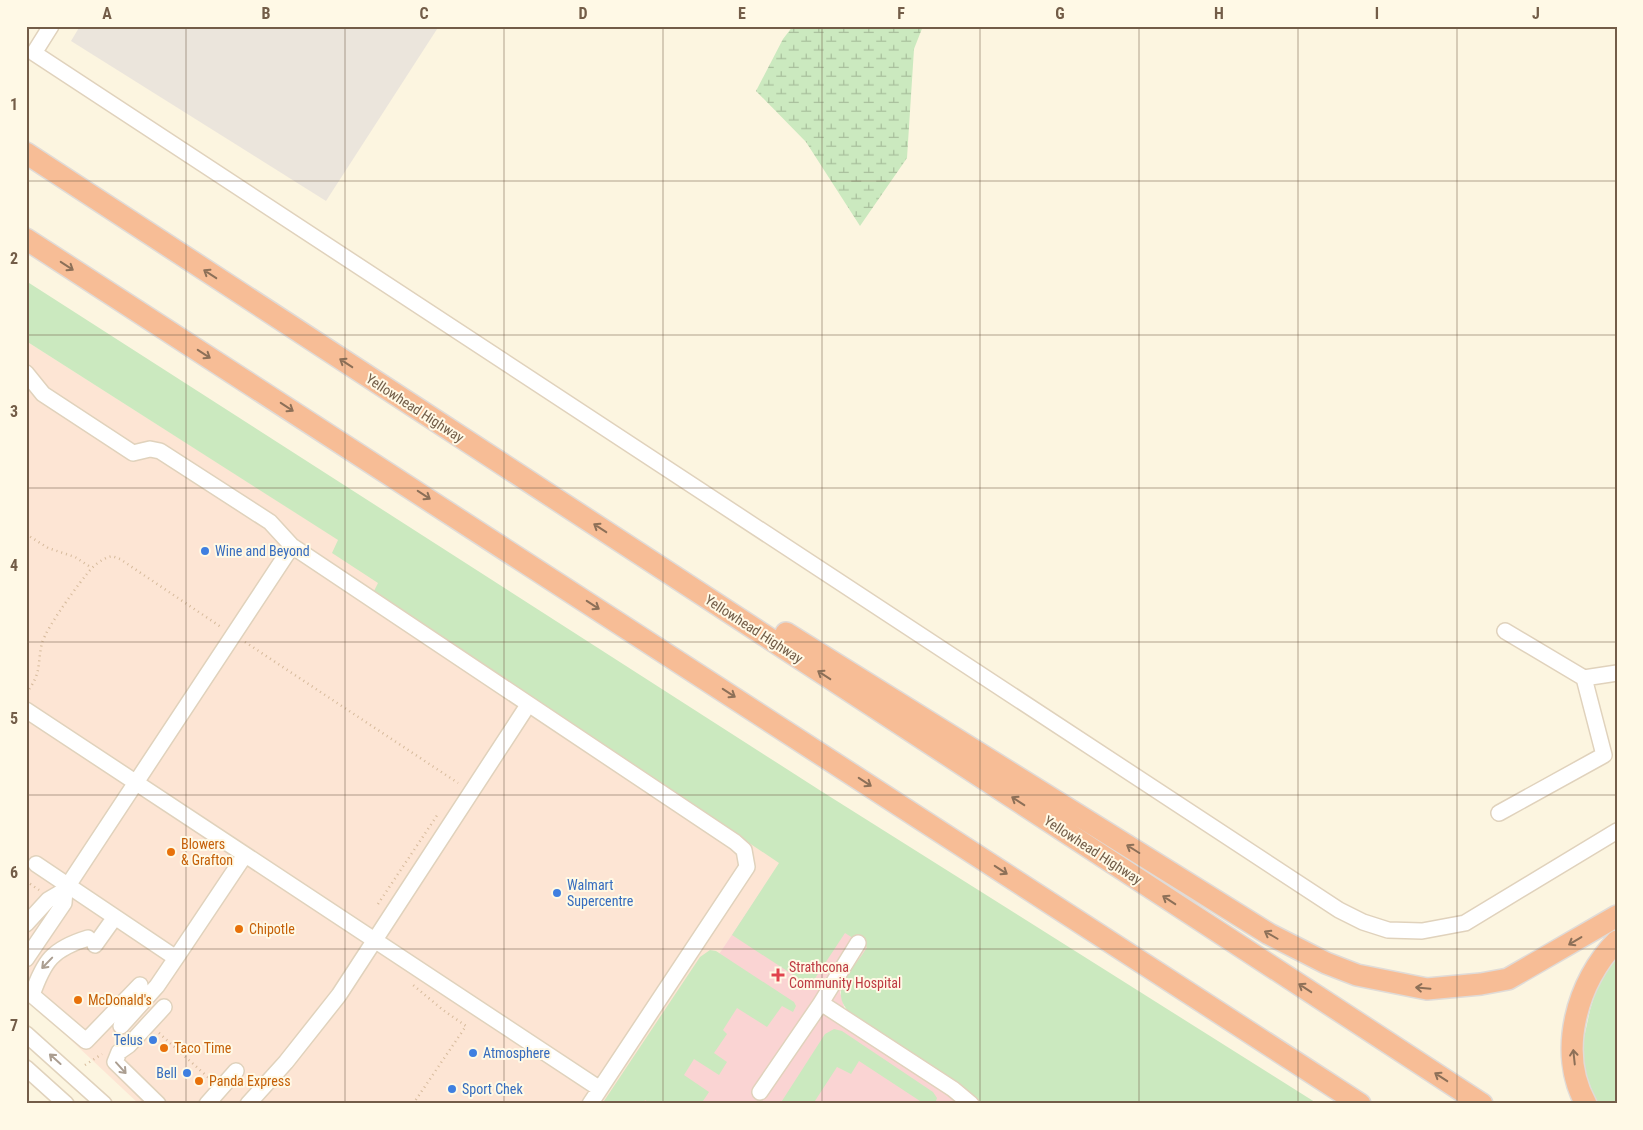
<svg xmlns="http://www.w3.org/2000/svg" width="1643" height="1130" viewBox="0 0 1643 1130" font-family="'Roboto Condensed',sans-serif">
  <style>
    .commercial { fill: #fde5d4 }
    .industrial { fill: #ebe5dc }
    .medical { fill: #fad4d3 }
    .grass { fill: #cbe9bf }
    .wetland { fill: url(#wetland-marsh) }
    .lines { fill: none; stroke-linecap: round; stroke-linejoin: round }
    .minor-casing { stroke: #e0d2bc; stroke-width: 18 }
    .highway-casing { stroke: #e0dbd7; stroke-width: 24 }
    .path { stroke: #d6ba9b; stroke-width: 2.5; stroke-dasharray: 1 4; stroke-linecap: butt }
    .minor { stroke: #fff; stroke-width: 15 }
    .highway { stroke: #f7bd96; stroke-width: 21 }
    .oneway { stroke: #8d7058 }
    .oneway2 { stroke: #ab9e91 }
    .grid { fill: none; stroke: #735d48; stroke-width: 1; stroke-opacity: 0.55 }
    .shop-dot { fill: #3f7fe0; stroke: #fff9e6; stroke-width: 2 }
    .food-dot { fill: #e8710a; stroke: #fff9e6; stroke-width: 2 }
    .health-dot { fill: #e0444e; stroke: #fff9e6; stroke-width: 2 }
    .labels { text-anchor: middle; stroke-width: 4; stroke-linejoin: round; paint-order: stroke }
    .street-label { font-size: 14px; fill: #735d48; stroke: #fff9e6 }
    .shop-label { font-size: 14px; fill: #366cbe; stroke: #fff9e6; text-anchor: start }
    .food-label { font-size: 14px; fill: #c56008; stroke: #fff9e6; text-anchor: start }
    .health-label { font-size: 14px; fill: #be3a42; stroke: #fff9e6; text-anchor: start }
    .neatline { fill: none; stroke: #735d48; stroke-width: 2 }
    .grid-label { font-size: 16px; text-anchor: middle; font-weight: bold; fill: #735d48 }
  </style>
  <defs>
    <pattern id="wetland-marsh" width="20" height="14" patternUnits="userSpaceOnUse" patternTransform="scale(1.25)"><rect width="20" height="14" fill="#cbe9bf"/><path d="M1 5h8M5 5V1M11 12h8M15 12V8" fill="none" stroke="#a9c09d"/></pattern>
  </defs>
  <rect width="100%" height="100%" fill="#fcf5e0"/>
  <path class="commercial" d="M26,341L350,547L785,855L619,1104H139L26,998Z"/>
  <path class="industrial" d="M80,26H439L326,201L71,41Z"/>
  <path class="medical" d="M785,855L883,927L840,992L845,1010L978,1104H619Z"/>
  <path class="grass" d="M26,281L821,791L1318,1104H980L972,1096L849,1012C827,988 855,969 867,947L845,933L810,986L732,935L779,863L374,591L378,583L332,553L338,540L26,341Z
    M710,950L716,951L794,1002L796,1006L793,1012L782,1006L767,1027L737,1008L723,1030L727,1034L714,1053L727,1062L719,1075L694,1059L684,1075L709,1092L701,1104H651L645,1100L643,1104H602L700,957Z
    M1617,954V1104H1597L1583,1066L1584,1038L1590,1010L1599,980Z
    M834,1029L842,1031L933,1092L937,1098L935,1104H919L920,1101L859,1061L851,1074L837,1067L813,1104H780L825,1034Z"/>
  <path class="wetland" d="M793,26H923L914,49L907,158L860,226L806,142L756,91L783,39Z"/>
  <g class="lines">
    <g class="minor-casing">
      <path id="minor" d="M51,26L34,53L1339,910L1363,922L1388,930L1422,931L1465,923L1617,831
        M26,373L43,394L133,453L150,449L160,451L270,522L292,546L735,842L744,850L747,867L590,1104
        M1505,631L1584,678L1617,673
        M26,710L600,1089
        M1499,813L1604,755L1584,678
        M36,864L176,958L245,855
        M26,924L48,900L65,890L292,546
        M88,938C52,949 44,961 32,995L86,1041L140,985
        M95,945L115,917
        M26,959L64,903L65,890
        M821,1003L858,943
        M121,1026L157,986L176,958
        M26,1034L104,1104
        M26,1068L66,1104
        M760,1092L821,1003L953,1089L971,1104
        M158,1104L115,1062L119,1052L129,1045L164,1007
        M207,1104L236,1071
        M248,1104L286,1062L339,995L528,705"/>
    </g>
    <g class="highway-casing">
      <path id="highway" d="M26,153L1482,1104
        M26,239L1360,1104
        M786,633L1269,934L1326,963L1357,975L1427,989L1481,984L1508,979L1617,916
        M1586,1104C1557,1052 1577,981 1617,941"/>
    </g>
    <path class="path" d="M26,534L48,548L75,557L92,568
      M245,642L458,783
      M26,693C42,674 37,664 42,643C46,628 81,580 92,568C97,563 104,558 112,556L120,559L221,627
      M26,881L39,890
      M378,904L438,814
      M159,1033L211,1080
      M85,1065L102,1054
      M413,1104L466,1026L443,1010L413,985"/>
    <use href="#minor" class="minor"/>
    <use href="#highway" class="highway"/>
  </g>
  <defs><path id="oneway-shaft" d="M-6 0H5M1.5-3L5.5 0L1.5 3" fill="none" stroke-width="1.6" stroke-linecap="round" stroke-linejoin="round" transform="scale(1.25)"/></defs>
  <g class="oneway">
    <use href="#oneway-shaft" transform="translate(67 266) rotate(33)"/>
    <use href="#oneway-shaft" transform="translate(210 274) rotate(-147)"/>
    <use href="#oneway-shaft" transform="translate(204 354) rotate(33)"/>
    <use href="#oneway-shaft" transform="translate(346 363) rotate(-147)"/>
    <use href="#oneway-shaft" transform="translate(287 407) rotate(33)"/>
    <use href="#oneway-shaft" transform="translate(424 495) rotate(33)"/>
    <use href="#oneway-shaft" transform="translate(600 528) rotate(-147)"/>
    <use href="#oneway-shaft" transform="translate(593 605) rotate(33)"/>
    <use href="#oneway-shaft" transform="translate(824 675) rotate(-147)"/>
    <use href="#oneway-shaft" transform="translate(729 693) rotate(33)"/>
    <use href="#oneway-shaft" transform="translate(865 782) rotate(33)"/>
    <use href="#oneway-shaft" transform="translate(1018 801) rotate(-147)"/>
    <use href="#oneway-shaft" transform="translate(1133 849) rotate(-148)"/>
    <use href="#oneway-shaft" transform="translate(1001 870) rotate(33)"/>
    <use href="#oneway-shaft" transform="translate(1169 900) rotate(-147)"/>
    <use href="#oneway-shaft" transform="translate(1271 935) rotate(-150)"/>
    <use href="#oneway-shaft" transform="translate(1575 941) rotate(149)"/>
    <use href="#oneway-shaft" transform="translate(1305 988) rotate(-147)"/>
    <use href="#oneway-shaft" transform="translate(1423 988) rotate(-175)"/>
    <use href="#oneway-shaft" transform="translate(1574 1057) rotate(-96)"/>
    <use href="#oneway-shaft" transform="translate(1441 1077) rotate(-147)"/>
  </g>
  <g class="oneway2">
    <use href="#oneway-shaft" transform="translate(47 963) rotate(134)"/>
    <use href="#oneway-shaft" transform="translate(55 1059) rotate(-138)"/>
    <use href="#oneway-shaft" transform="translate(121 1068) rotate(48)"/>
  </g>
  <path class="grid" d="M186,26V1104M345,26V1104M504,26V1104M663,26V1104M822,26V1104M980,26V1104M1139,26V1104M1298,26V1104M1457,26V1104M26,181H1617M26,335H1617M26,488H1617M26,642H1617M26,795H1617M26,949H1617"/>
  <g class="shop-dot">
    <circle cx="205" cy="551" r="5"/>
    <circle cx="557" cy="893" r="5"/>
    <circle cx="153" cy="1040" r="5"/>
    <circle cx="473" cy="1053" r="5"/>
    <circle cx="187" cy="1073" r="5"/>
    <circle cx="452" cy="1089" r="5"/>
  </g>
  <g class="food-dot">
    <circle cx="171" cy="852" r="5"/>
    <circle cx="239" cy="929" r="5"/>
    <circle cx="78" cy="1000" r="5"/>
    <circle cx="164" cy="1048" r="5"/>
    <circle cx="199" cy="1081" r="5"/>
  </g>
  <path class="health-dot" d="M775.5 967.5h5v5h5v5h-5v5h-5v-5h-5v-5h5z"/>
  <g class="labels">
    <g class="street-label">
      <text transform="translate(415 408) rotate(33)" y="5">Yellowhead Highway</text>
      <text transform="translate(754 629) rotate(33)" y="5">Yellowhead Highway</text>
      <text transform="translate(1093 850) rotate(33)" y="5">Yellowhead Highway</text>
    </g>
    <g class="shop-label">
      <text x="215" y="556">Wine and Beyond</text>
      <text x="567" y="890">Walmart<tspan x="567" dy="16">Supercentre</tspan></text>
      <text x="143" y="1045" text-anchor="end">Telus</text>
      <text x="483" y="1058">Atmosphere</text>
      <text x="177" y="1078" text-anchor="end">Bell</text>
      <text x="462" y="1094">Sport Chek</text>
    </g>
    <g class="food-label">
      <text x="181" y="849">Blowers<tspan x="181" dy="16">&amp; Grafton</tspan></text>
      <text x="249" y="934">Chipotle</text>
      <text x="88" y="1005">McDonald's</text>
      <text x="174" y="1053">Taco Time</text>
      <text x="209" y="1086">Panda Express</text>
    </g>
    <g class="health-label">
      <text x="789" y="972">Strathcona<tspan x="789" dy="16">Community Hospital</tspan></text>
    </g>
  </g>
  <rect width="1643" height="1130" fill="none" stroke="#fff9e6" stroke-width="55"/>
  <rect x="28" y="28" width="1588" height="1074" class="neatline"/>
  <g class="grid-label">
    <text x="107" y="19">A</text>
    <text x="266" y="19">B</text>
    <text x="424" y="19">C</text>
    <text x="583" y="19">D</text>
    <text x="742" y="19">E</text>
    <text x="901" y="19">F</text>
    <text x="1060" y="19">G</text>
    <text x="1219" y="19">H</text>
    <text x="1377" y="19">I</text>
    <text x="1536" y="19">J</text>
    <text x="14" y="110">1</text>
    <text x="14" y="264">2</text>
    <text x="14" y="417">3</text>
    <text x="14" y="571">4</text>
    <text x="14" y="724">5</text>
    <text x="14" y="878">6</text>
    <text x="14" y="1031">7</text>
  </g>
</svg>
